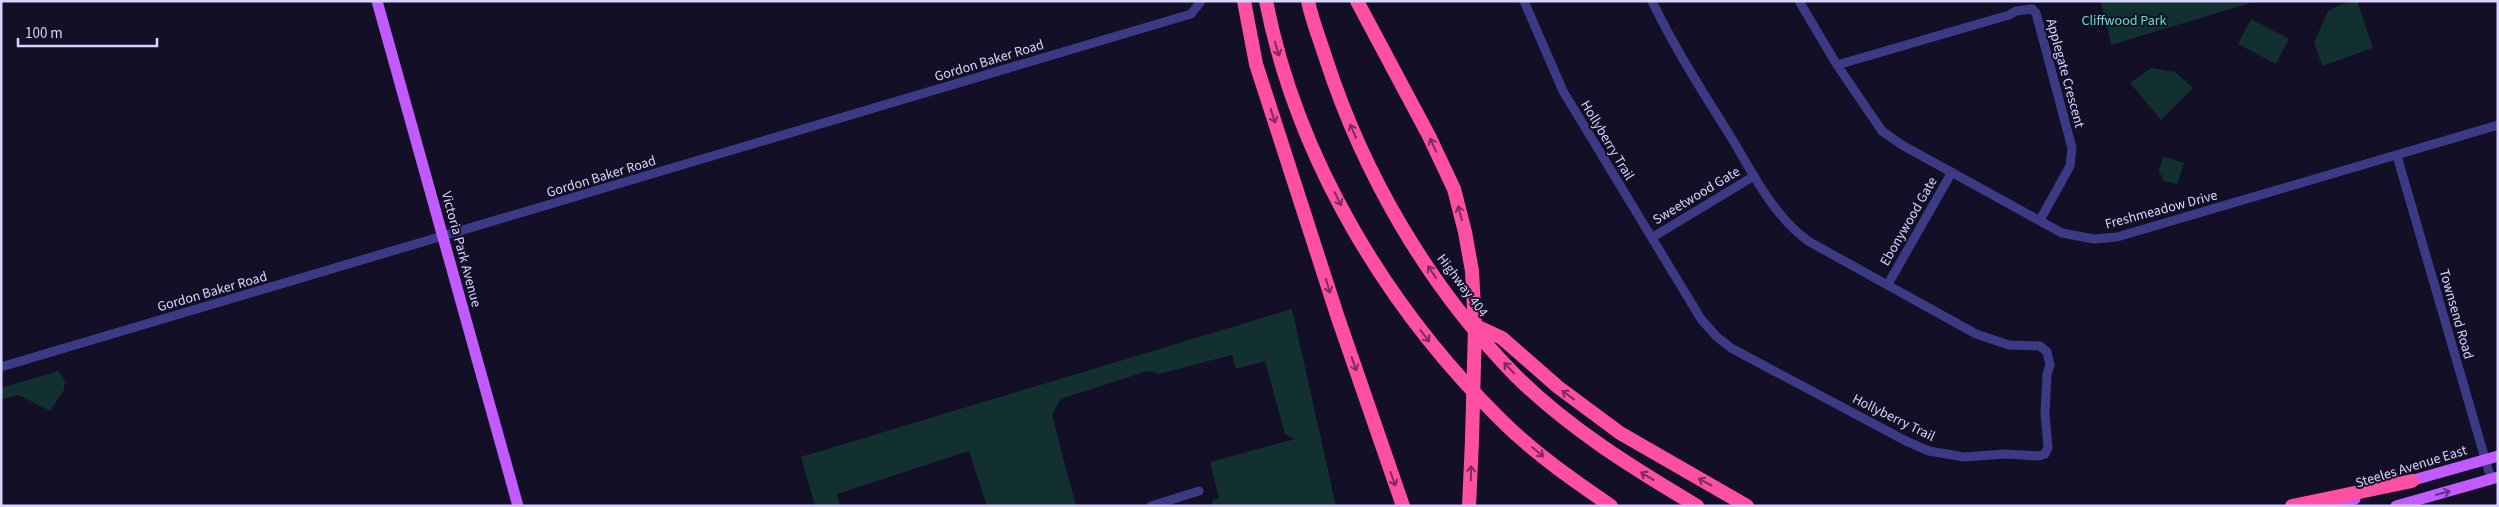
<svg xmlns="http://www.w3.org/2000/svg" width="2499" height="507" viewBox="0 0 2499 507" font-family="'Source Sans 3',sans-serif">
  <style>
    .green { fill: #12302f }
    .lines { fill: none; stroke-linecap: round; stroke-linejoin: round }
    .minor { stroke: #3d3a85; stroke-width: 9 }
    .major { stroke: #c25bff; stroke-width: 11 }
    .highway { stroke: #ff4fa3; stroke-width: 14 }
    .highway-bridge { stroke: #ff4fa3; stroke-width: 14 }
    .oneway { stroke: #7d2c5e }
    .oneway2 { stroke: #623188 }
    .labels { text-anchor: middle; stroke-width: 4; stroke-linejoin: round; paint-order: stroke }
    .park-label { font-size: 14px; fill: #5fe0c0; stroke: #130f26 }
    .street-label { font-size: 14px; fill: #d9d4ff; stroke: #130f26 }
  </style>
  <rect width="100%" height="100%" fill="#130f26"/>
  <path class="green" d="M2101,1H2257L2111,45Z
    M2351,1H2357L2373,48L2322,66L2314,42L2329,10Z
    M2251,19L2289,39L2276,64L2238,44Z
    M2151,68L2175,72L2193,88L2161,120L2130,83Z
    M2163,156L2184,163L2177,184L2164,181L2159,171Z
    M1292,309L1336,506H1213L1212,500L1219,498L1210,462L1295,439L1285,434L1265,361L1236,369L1232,355L1159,374L1147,371L1061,399L1052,415L1076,506H987L969,451L837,494L840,506H815L801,457Z
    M58,371L65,380L64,390L50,411L19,395L1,399V388Z"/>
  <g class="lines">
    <path class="minor" d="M1524,1L1563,91L1701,319L1716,336L1731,348L1906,441L1929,451L1964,457L2005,454L2039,456L2045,454L2048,448L2045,413L2047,374L2050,365L2047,352L2040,346L2009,345L1976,334L1808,241C1771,213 1753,173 1729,134C1702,91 1674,47 1652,1
      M1799,1L1837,65L1882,131L1902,145L2062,233L2094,239L2117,237L2498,125
      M1837,65L2009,15L2016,11L2032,9L2036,13L2072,148L2070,166L2040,220
      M2397,156L2491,479
      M1653,237L1754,176
      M1888,284L1952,172
      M1,367L1191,14L1201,1
      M1151,506L1199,491"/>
    <path class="major" d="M377,1L518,506
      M2403,483L2498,456
      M2332,506L2355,499
      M2396,506L2498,477"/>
    <path class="highway" d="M1244,1L1256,64L1338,318L1403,506
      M1266,1C1297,159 1387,308 1501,420C1534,453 1573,480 1611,506
      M1308,1C1312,21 1320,40 1326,59C1364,176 1429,287 1515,375C1568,428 1633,468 1697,506
      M1357,1L1429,136L1454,189L1465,232L1472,271
      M1474,325L1502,338L1558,387L1620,433L1747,506
      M1469,506L1472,440
      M2292,506L2412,481"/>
    <path class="highway-bridge" d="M1472,271L1475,327L1472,440"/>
  </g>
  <defs><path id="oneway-shaft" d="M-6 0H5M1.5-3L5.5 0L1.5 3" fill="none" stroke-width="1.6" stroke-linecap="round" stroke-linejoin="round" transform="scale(1.25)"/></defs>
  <g class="oneway">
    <use href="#oneway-shaft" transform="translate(1277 49) rotate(73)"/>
    <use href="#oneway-shaft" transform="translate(1273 116) rotate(72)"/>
    <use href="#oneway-shaft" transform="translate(1353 131) rotate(-114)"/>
    <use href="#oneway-shaft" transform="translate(1433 145) rotate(-115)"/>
    <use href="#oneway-shaft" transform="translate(1338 199) rotate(64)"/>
    <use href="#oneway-shaft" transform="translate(1460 213) rotate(-105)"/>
    <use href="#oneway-shaft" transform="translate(1432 272) rotate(-124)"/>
    <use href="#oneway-shaft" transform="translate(1328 286) rotate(73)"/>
    <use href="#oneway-shaft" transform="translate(1425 336) rotate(52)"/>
    <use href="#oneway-shaft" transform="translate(1354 364) rotate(71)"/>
    <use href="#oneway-shaft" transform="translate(1509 368) rotate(-133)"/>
    <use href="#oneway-shaft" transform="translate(1568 395) rotate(-144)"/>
    <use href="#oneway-shaft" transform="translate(1538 452) rotate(40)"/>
    <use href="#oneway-shaft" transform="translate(1471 473) rotate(-88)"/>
    <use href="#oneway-shaft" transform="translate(1647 476) rotate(-149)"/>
    <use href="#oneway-shaft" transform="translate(1393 479) rotate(70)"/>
    <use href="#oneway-shaft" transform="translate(1705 482) rotate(-151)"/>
  </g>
  <use class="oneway2" href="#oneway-shaft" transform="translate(2443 493) rotate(-16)"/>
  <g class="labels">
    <g class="park-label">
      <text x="2124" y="25">Cliffwood Park</text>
    </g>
    <g class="street-label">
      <text transform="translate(989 60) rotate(-17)" y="5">Gordon Baker Road</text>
      <text transform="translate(2066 73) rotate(75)" y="5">Applegate Crescent</text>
      <text transform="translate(1608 140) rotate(59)" y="5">Hollyberry Trail</text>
      <text transform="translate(601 176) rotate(-17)" y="5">Gordon Baker Road</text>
      <text transform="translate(1696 195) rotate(-31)" y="5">Sweetwood Gate</text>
      <text transform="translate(2161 209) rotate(-15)" y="5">Freshmeadow Drive</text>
      <text transform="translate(1908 221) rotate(-60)" y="5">Ebonywood Gate</text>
      <text transform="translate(462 249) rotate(75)" y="5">Victoria Park Avenue</text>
      <text transform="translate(1463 285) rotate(53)" y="5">Highway 404</text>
      <text transform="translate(212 291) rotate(-16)" y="5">Gordon Baker Road</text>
      <text transform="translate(2457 314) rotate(74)" y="5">Townsend Road</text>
      <text transform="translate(1894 417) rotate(26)" y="5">Hollyberry Trail</text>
      <text transform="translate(2411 466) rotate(-17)" y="5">Steeles Avenue East</text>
    </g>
  </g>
  <rect width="2499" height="507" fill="none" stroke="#d9d4ff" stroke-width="5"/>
  <path d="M18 38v8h139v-8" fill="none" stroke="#d9d4ff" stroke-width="2.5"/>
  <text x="25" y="38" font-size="15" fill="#d9d4ff" stroke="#130f26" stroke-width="4" paint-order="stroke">100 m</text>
</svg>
